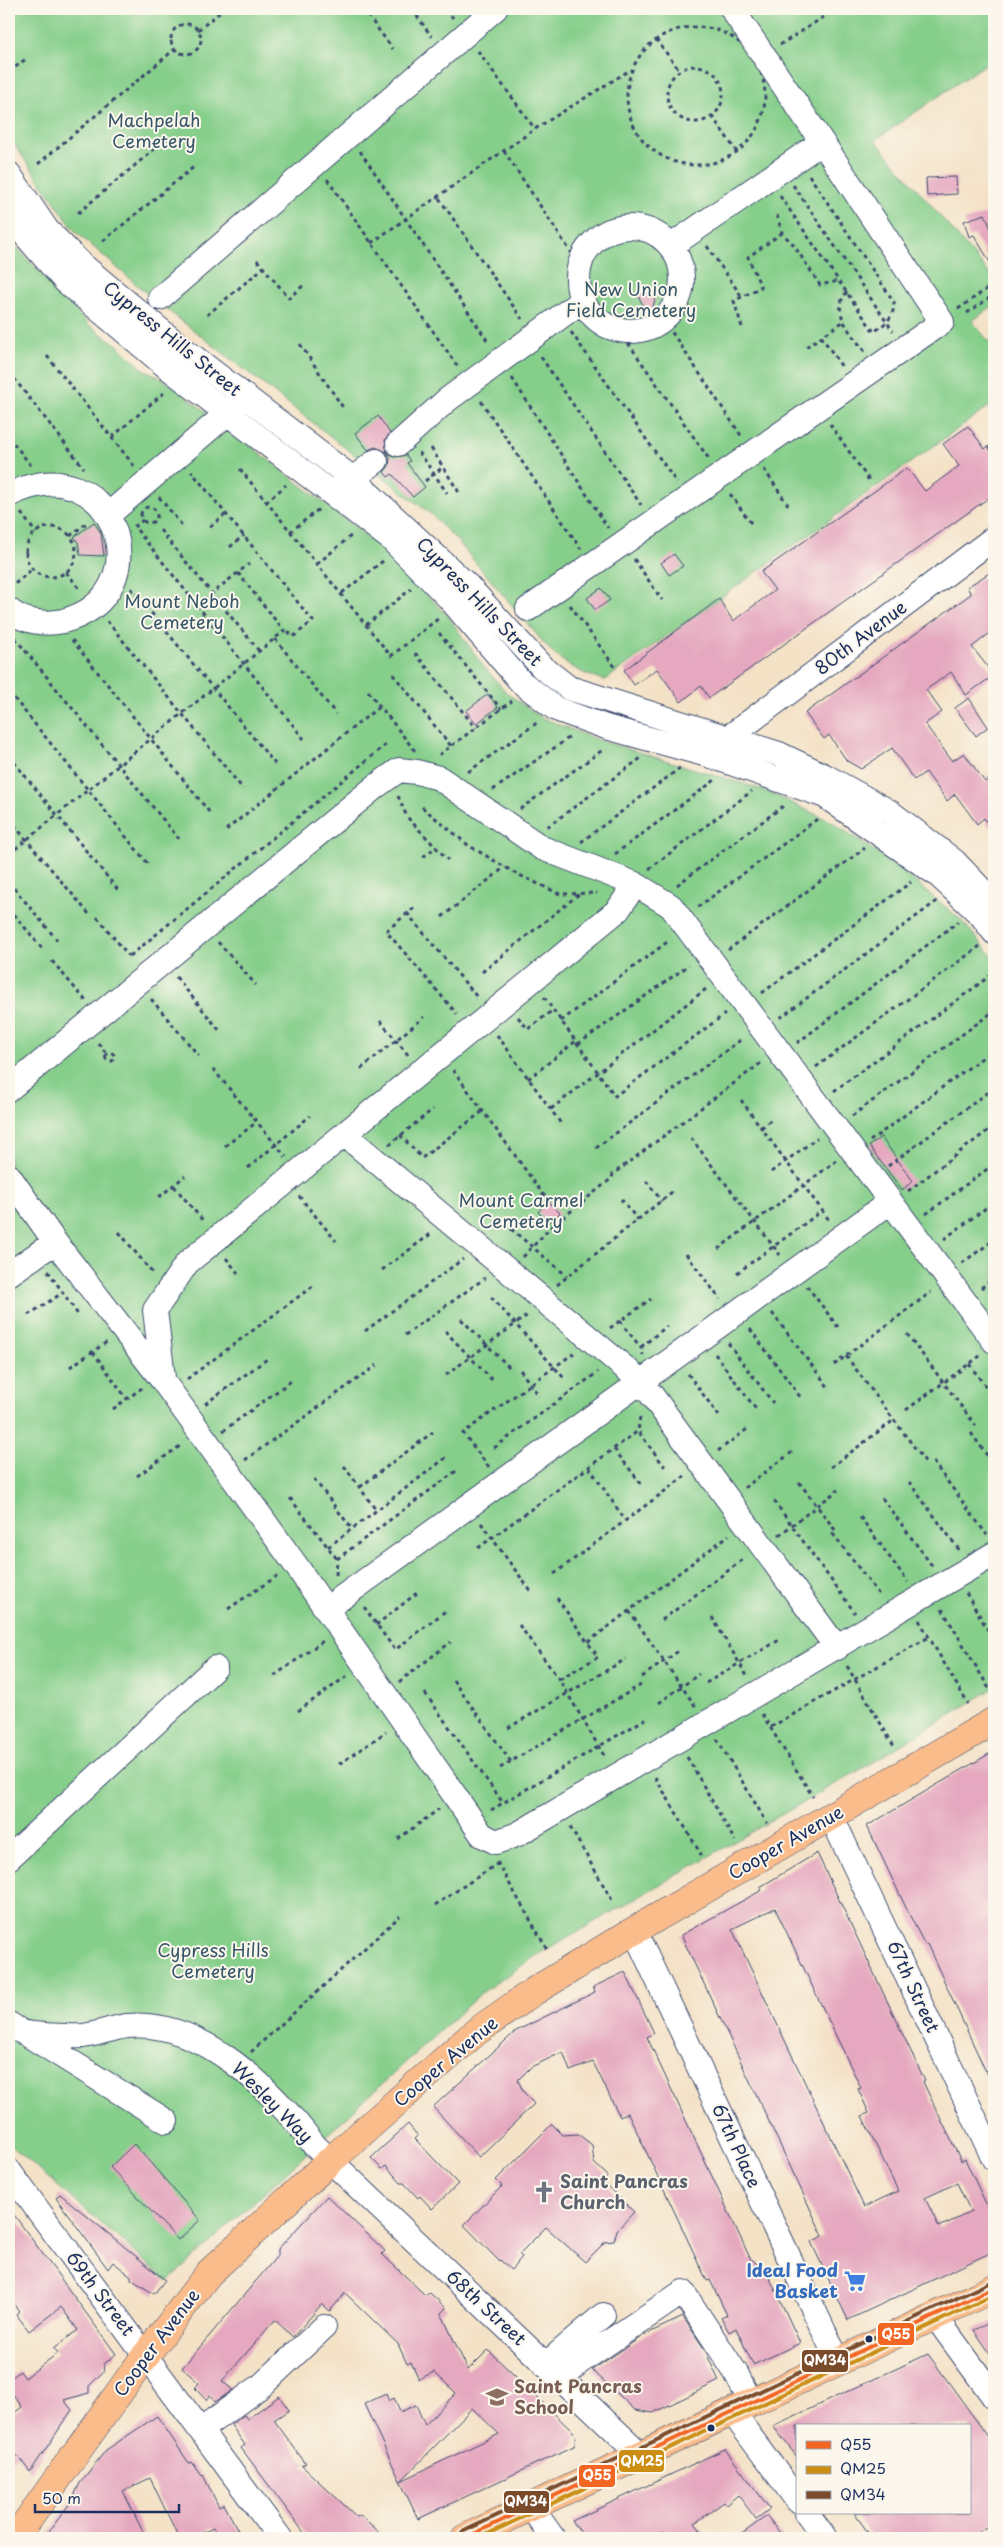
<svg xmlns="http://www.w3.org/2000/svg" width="1003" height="2547" viewBox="0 0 1003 2547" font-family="'Playpen Sans',sans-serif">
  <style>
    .green { fill: #86cf8b; stroke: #507f74 }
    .building { fill: #e5a8bf; fill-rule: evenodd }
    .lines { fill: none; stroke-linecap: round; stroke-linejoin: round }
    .minor-casing { stroke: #3c4a6e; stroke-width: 26 }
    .major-casing { stroke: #3c4a6e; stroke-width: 29 }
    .path { stroke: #3c4a6e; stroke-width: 3; stroke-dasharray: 4 4; stroke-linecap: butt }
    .minor { stroke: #fff; stroke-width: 24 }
    .major { stroke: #fabc8b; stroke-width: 28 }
    .bus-1-casing { stroke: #fbf7ec; stroke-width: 8 }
    .bus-2-casing { stroke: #fbf7ec; stroke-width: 8 }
    .bus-3-casing { stroke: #fbf7ec; stroke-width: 8 }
    .bus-1 { stroke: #f26522; stroke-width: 4 }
    .bus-2 { stroke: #cb8e13; stroke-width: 4 }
    .bus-3 { stroke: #7a4b2a; stroke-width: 4 }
    .bus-dot { fill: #1b2f5e; stroke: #fbf7ec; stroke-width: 2 }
    .labels { text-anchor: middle; stroke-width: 4; stroke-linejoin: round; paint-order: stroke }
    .park-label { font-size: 18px; fill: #365769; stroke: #fbf7ec }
    .street-label { font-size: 18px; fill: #1b2f5e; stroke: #fbf7ec }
    .worship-label { font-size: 18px; font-weight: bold; fill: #5b616d; stroke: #fbf7ec; text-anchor: start }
    .shop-label { font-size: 18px; font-weight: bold; fill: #366cbe; stroke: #fbf7ec; text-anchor: end }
    .education-label { font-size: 18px; font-weight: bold; fill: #785e54; stroke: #fbf7ec; text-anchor: start }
    .line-badge { stroke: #fbf7ec; stroke-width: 2 }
    .badge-label { font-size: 14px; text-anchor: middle; font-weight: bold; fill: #fff }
  </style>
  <rect width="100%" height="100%" fill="#fbf7ec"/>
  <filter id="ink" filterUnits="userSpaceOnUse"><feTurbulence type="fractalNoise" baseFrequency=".02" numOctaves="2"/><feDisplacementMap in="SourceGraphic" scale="10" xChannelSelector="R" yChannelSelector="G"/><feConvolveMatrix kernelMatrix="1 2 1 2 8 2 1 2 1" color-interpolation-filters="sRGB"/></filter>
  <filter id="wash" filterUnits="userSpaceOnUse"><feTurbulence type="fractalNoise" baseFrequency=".0096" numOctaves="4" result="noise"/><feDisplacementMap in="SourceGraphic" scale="20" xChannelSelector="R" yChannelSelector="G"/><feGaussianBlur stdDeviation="1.12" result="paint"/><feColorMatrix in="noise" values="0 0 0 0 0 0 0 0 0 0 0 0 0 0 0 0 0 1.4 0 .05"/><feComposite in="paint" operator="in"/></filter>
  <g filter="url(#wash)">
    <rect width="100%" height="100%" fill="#f4e2c7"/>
    <path class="green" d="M9,9H994V58L875,140L994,279V305L972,321L994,348V403L605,680C581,674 566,665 548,648L459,543L432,515L152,298L75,231L9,137Z
      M9,239L90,326L116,344L142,368L166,381L362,532L389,556L448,616L483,666L508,694L542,718L598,740L764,790L832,822L896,866L961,920L994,958V1688L863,1768L542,1952L481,1993L168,2281L9,2144Z"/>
    <g id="blocks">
      <path class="building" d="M956,177L957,194L927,196L926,178Z
        M985,214L994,236V269L974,235L969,237L964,221Z
        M649,287L656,296L650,317L638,296Z
        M378,416L390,433L385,440L387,453L394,457L406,455L410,461L407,463L425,487L413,497L392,474L388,477L384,472L389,466L390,459L387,452L375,447L368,450L355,433Z
        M968,426L985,449L988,446L994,456V494L709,698L701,686L681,702L657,669L634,685L624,670L719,599L733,621L775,590L761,572L907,468L925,491L959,466L943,444Z
        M94,522L101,533L104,556L80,555L78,542L74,537Z
        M674,554L683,566L669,575L661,563Z
        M994,570V626L989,630L990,633L972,647L994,675L966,695L951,672L926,690L942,712L925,724L952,761L964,753L985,782L994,775V833L984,818L977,824L955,794L947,801L926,772L914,780L892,748L861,769L847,761L829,735L824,739L805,713L971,594L967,587Z
        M601,588L610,600L595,610L587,598Z
        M488,694L498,707L476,724L466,711Z
        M969,698L988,727L976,736L955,708Z
        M881,1137L913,1181L902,1190L869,1146Z
        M548,1201L560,1213L549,1223L538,1212Z
        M994,1751V2089L927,1944L925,1945L910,1916L867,1826Z
        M817,1853L925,2081L923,2082L961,2161L965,2159L994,2221V2251L848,2320L811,2242L823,2236L681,1935L762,1890L760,1887ZM775,1908L861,2088L858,2089L869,2113L862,2116L898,2191L864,2207L732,1929ZM957,2183L971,2212L939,2227L925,2198Z
        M625,1972L654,2033L647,2037L750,2258L767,2272L800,2343L753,2365L736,2328L729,2332L721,2318L727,2315L710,2280L707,2281L628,2113L620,2117L593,2062L570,2071L563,2052L531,2067L518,2080L523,2091L534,2104L479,2157L433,2107L516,2031L595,1992L593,1987Z
        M408,2124L418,2136L415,2139L458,2184L432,2209L420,2196L418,2198L404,2183H401L386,2166L382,2169L371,2158Z
        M552,2124L563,2135L578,2134L592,2145L594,2163L608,2176L603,2182L634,2212L617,2230L614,2241L605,2242L585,2262L546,2227L519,2254L522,2257L511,2270L500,2260L499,2261L464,2225L502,2186L496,2180Z
        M134,2144L200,2220L178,2240L110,2167Z
        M60,2194L165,2280L154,2294L131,2279V2276L113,2262L108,2269L56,2198Z
        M327,2196L385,2251L382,2254L425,2295L430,2293L446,2308L441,2313L468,2370L488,2350L571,2430L576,2437L574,2446L418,2519L364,2404L386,2394L389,2401L394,2398L400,2412L416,2405L425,2425L456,2393L434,2372L419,2379L411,2362L407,2364L398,2344L345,2293L330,2311L322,2304L293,2337L275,2320L222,2381L233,2390L215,2402L210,2395L206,2400L195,2388L199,2383L182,2368L278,2255V2249ZM472,2408L499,2434L401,2481Z
        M9,2208L116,2354L104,2364L103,2372L89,2386V2393L64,2400L72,2410L30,2472L17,2455L9,2461V2417L22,2407L9,2389V2380L20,2371L25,2378L58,2353L54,2348L78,2330L61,2307L29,2331L16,2314L19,2311L9,2298Z
        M683,2317L705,2350L719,2381L653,2413L635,2410L592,2370L644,2335Z
        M994,2321V2359L974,2330Z
        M928,2354L994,2445V2522L969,2538H872L854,2513H969V2426H797V2457L773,2426Z
        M279,2396L289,2410L274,2420L306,2464L302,2466L357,2517L360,2515L386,2538H308L241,2448L245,2445L231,2425L244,2415L247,2419Z
        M157,2416L189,2463L192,2462L202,2476L203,2475L219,2507L224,2504L242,2538H220L213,2528L193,2538H179L150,2478L123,2491L146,2538H44L71,2502L80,2483L106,2450Z
        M725,2449L770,2509L756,2519L738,2495L726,2505L724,2502L695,2523L706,2538H667L662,2532L653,2538H585L572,2521Z
        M767,2516L784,2538H736Z"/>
    </g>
  </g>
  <g filter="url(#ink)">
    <use href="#blocks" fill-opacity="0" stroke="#3c4a6e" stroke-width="1"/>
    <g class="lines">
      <g class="minor-casing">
        <path id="minor" d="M9,174L47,230L81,264L178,345L353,479L468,586L542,667L569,688L779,754L825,776L890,812L954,861L994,903
          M9,212L19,228L65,281L166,366L391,539L449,598L521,682L556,709L606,727L711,756L825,796L938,875L981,915L994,932
          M578 279a52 52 0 1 1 104 0a52 52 0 1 1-104 0Z
          M671,246L822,142L732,9
          M160,298L495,9
          M398,444L447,400L583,300
          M341,488L376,461
          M9,495C114,441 165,595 63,621C45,625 23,622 9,610
          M108,515L229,412L238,401
          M528,609L942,322L822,142
          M728,738L994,538
          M9,1089L375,787L399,770L417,772L439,778L542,848L635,884L671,906L994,1341
          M345,1135L642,1382L837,1648
          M9,1176L55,1242L163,1381L295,1564L482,1835L496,1842L518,1834L994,1554
          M9,1274L55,1242
          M163,1378L155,1310L187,1263L618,910L635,884
          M326,1609L890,1202
          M831,1816L994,2159
          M9,1858L215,1668
          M634,1930L838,2361
          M9,2024C13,2026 18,2030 22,2032C32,2035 72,2037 83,2036C98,2034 112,2028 127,2026C202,2018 274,2092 315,2146L641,2455
          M25,2033L166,2121
          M9,2171L280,2538
          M935,2316L994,2397
          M545,2365L603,2315
          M560,2379L581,2361L683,2292L736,2373L751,2403
          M732,2412L797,2500
          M200,2430L261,2386L324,2327
          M531,2507L553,2538
          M807,2513L825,2538"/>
      </g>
      <g class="major-casing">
        <path id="major" d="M15,2538L146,2355L209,2273L330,2161L476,2032L533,1992L620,1939L994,1721
          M465,2538L994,2288"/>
      </g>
      <path class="path" d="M363,9L393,49
        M412,9L432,37
        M446,9L453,18
        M171 39a15 15 0 1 1 30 0a15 15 0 1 1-30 0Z
        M9,25L15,20
        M627 96a69 69 0 1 1 138 0a69 69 0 1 1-138 0Z
        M198,30L224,9
        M656,39L679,70
        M780,45L836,9
        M478,51L535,129
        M667 94a28 28 0 1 1 56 0a28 28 0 1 1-56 0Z
        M9,72L27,58
        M712,116L737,152
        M360,151L489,343
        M504,151L580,266
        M38,164L175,49
        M327,179L458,367
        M793,185L893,331
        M780,196L874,332C886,323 894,318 894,302L809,175
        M439,198L522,319
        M78,213L170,136
        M777,215L782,233L793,244L820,285L838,281
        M103,241L195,166
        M371,243L535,129L630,70
        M707,246L742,297
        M257,260L289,298L305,284
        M847,292C829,312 853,335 865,352
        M958,309L994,284
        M967,313L994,295
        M207,315L263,268
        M663,319L742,437
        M742,327L734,301L761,287L748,257L782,233
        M619,330L709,459
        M571,332L677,483
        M821,336L842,367
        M300,344L344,409
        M806,347L844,321
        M47,356L135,467
        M541,357L641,505
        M9,372L84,468
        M512,378L608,528
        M481,401L581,549
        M830,424L871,483
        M9,437L32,467
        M112,437L165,392
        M431,448L460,494
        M419,452L447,493
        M240,469L391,656L439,618
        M764,469L788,505
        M425,481L443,467
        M730,494L753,526
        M159,497L184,528
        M266,502L286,485
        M141 515a8 8 0 1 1 16 0a8 8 0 1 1-16 0Z
        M21,513L36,533
        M134,527L143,520
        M210,527L226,514
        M26 552a25 25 0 1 1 50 0a25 25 0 1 1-50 0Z
        M137,530L304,739
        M160,530L259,651
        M290,532L319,509
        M70,536L88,522
        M230,547L244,535
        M634,559L662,600
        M317,564L352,535
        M66,572L80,589
        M238,573L284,631
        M131,588L275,764
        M9,589L32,569
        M342,593L383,561
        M197,605L249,564
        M570,605L615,667
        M107,621L243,789
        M366,625L411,589
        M439,633L501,709
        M15,638L179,839
        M275,639L336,714
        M72,640L210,813
        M415,653L476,728
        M393,674L451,746
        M368,691L415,751
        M9,692L148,864
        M439,755L512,701
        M9,756L118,890
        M468,772L538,722
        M493,790L570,737
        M398,796L407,817L448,860
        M422,807L468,845L515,873L560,894L597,893
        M520,809L604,749
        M9,819L89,914
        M547,827L641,758
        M226,830L380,706
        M581,842L680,768
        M9,854L284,631L286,629L293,637L313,621L191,471
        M615,854L715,780
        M423,857L436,847
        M649,869L752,791
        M9,882L57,940
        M677,885L786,804
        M698,907L820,817
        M9,908L44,951
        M414,908L386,931L457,1014
        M407,913L477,997L475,999
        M97,917L129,956
        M442,917L505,867
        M218,942L256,985
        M728,950L865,848
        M130,956L389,742
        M52,961L86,1001
        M9,970L14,976
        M482,972L579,894
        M176,977L220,1031
        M762,993L911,882
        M544,997L615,1096L725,1014
        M151,999L199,1056
        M518,1017L528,1029L553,1010
        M780,1018L937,901
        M380,1021L409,1056
        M561,1021L670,940
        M497,1035L562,1125
        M98,1043L107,1054
        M797,1043L958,922
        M578,1044L689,965
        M105.5 1057a4.5 4.5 0 1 1 9 0a4.5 4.5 0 1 1-9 0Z
        M816,1067L980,946
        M213,1069L286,1157
        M361,1069L424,1017
        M453,1070L548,1201
        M528,1079L576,1041
        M834,1091L994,973
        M741,1100L829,1220
        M551,1109L706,989
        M852,1116L994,1011
        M761,1128L772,1119
        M400,1135L422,1158L483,1111
        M691,1138L780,1255
        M870,1141L994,1049
        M389,1145L433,1109
        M225,1146L257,1122
        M596,1148L743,1038
        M888,1166L994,1088
        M248,1168L310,1116
        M771,1172L817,1138
        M646,1181L662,1201
        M174,1186L204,1222
        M908,1191L994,1126
        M299,1196L336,1241
        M159,1197L185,1176
        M621,1199L638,1220
        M926,1214L994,1164
        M511,1229L567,1276
        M119,1232L154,1275
        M944,1239L994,1202
        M718,1249L836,1161
        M686,1254L720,1299
        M523,1257L549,1229L612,1178L613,1174L761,1063
        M226,1258L238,1273
        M962,1263L994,1240
        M382,1270L432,1233
        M48,1271L79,1316
        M737,1273L822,1211
        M557,1285L672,1192
        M807,1286L838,1327
        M981,1288L994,1278
        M491,1297L564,1378
        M772,1313L829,1388
        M28,1315L64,1292
        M461,1319L512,1370
        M620,1321L642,1349L643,1355
        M610,1328L651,1299
        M750,1329L801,1398
        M365,1331L463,1259
        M445,1331L495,1383
        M907,1334L976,1426
        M405,1335L485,1278
        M728,1343L773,1403
        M641,1347L667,1326
        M93,1352L127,1399
        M715,1354L758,1412
        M846,1356L927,1464
        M969,1364L994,1398
        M834,1365L931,1292
        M70,1367L107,1342
        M520,1370L539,1396
        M688,1374L719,1416
        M446,1375L529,1314
        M187,1379L313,1286
        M205,1404L267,1359
        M113,1409L142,1388
        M906,1410L980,1356
        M640,1417L638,1431L665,1467
        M223,1431L291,1381
        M971,1433L994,1465
        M494,1448L598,1372
        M614,1449L642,1485
        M718,1451L750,1427
        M245,1460L377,1365
        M933,1462L987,1535
        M344,1466L376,1510
        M489,1467L463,1433L574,1353
        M589,1467L625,1520
        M831,1467L894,1420
        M137,1476L183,1444
        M314,1479L352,1529
        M799,1482L835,1530L833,1534L880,1596
        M909,1482L960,1551
        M360,1487L433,1432
        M744,1488L795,1450
        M290,1498L337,1559
        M882,1498L933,1567
        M774,1501L855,1613
        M860,1517L908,1582
        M481,1523L532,1593
        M779,1535L838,1490
        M328,1547L447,1457
        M478,1548L638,1431
        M554,1574L685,1476
        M336,1575L337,1559L459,1469
        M966,1593L994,1640
        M557,1598L598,1657L559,1679
        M364,1607L395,1650L448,1609
        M228,1609L277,1576
        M942,1609L990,1690
        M629,1611L696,1707
        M712,1617L747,1676
        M662,1620L745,1558
        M919,1620L968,1704
        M376,1625L417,1593
        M519,1625L559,1679L606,1759
        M588,1642L729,1535
        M847,1666L895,1748
        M274,1676L323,1641
        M642,1677L680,1650
        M453,1680L511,1762
        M399,1682L451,1642
        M706,1683L781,1639
        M425,1693L503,1803
        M659,1703L699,1674
        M298,1711L347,1676
        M762,1714L813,1797
        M771,1727L929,1637
        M508,1728L626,1659
        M717,1739L767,1823
        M687,1757L735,1841
        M339,1764L386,1732
        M500,1768L641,1685
        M655,1777L702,1856
        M491,1810L647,1718
        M570,1827L612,1900
        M398,1839L439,1809
        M497,1862L547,1949
        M435,1905L497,1864
        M251,2052L400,1916"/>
      <use href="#minor" class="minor"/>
      <use href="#major" class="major"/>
      <g class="bus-1-casing">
        <path id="bus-1" d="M465,2538L994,2288"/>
      </g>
      <g class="bus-2-casing">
        <path id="bus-2" d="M479,2538L994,2295"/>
      </g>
      <g class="bus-3-casing">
        <path id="bus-3" d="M462,2532L991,2282"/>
      </g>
      <use href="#bus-1" class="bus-1"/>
      <use href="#bus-2" class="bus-2"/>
      <use href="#bus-3" class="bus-3"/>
    </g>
  </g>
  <defs>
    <g id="church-bare" transform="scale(1.725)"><path d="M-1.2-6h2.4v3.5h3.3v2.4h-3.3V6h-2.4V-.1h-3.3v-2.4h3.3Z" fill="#6b7280" stroke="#fbf7ec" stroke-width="2.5" paint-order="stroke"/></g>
    <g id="supermarket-bare" transform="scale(1.725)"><path d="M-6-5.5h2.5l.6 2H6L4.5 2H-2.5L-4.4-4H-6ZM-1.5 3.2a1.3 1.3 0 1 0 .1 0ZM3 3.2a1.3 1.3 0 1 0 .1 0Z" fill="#3f7fe0" stroke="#fbf7ec" stroke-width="2.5" paint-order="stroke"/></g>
    <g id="school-bare" transform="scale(1.725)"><path d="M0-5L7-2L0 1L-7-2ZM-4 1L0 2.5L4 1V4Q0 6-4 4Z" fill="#8d6e63" stroke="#fbf7ec" stroke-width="2.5" paint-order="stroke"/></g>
  </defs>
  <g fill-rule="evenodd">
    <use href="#church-bare" x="544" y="2192"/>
    <use href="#supermarket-bare" x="855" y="2281"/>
    <use href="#school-bare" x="497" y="2397"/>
  </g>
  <g class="bus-dot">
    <circle cx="869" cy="2339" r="4.5"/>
    <circle cx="711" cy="2428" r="4.5"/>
  </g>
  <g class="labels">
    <g class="park-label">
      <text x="154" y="127">Machpelah<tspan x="154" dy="21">Cemetery</tspan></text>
      <text x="631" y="296">New Union<tspan x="631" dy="21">Field Cemetery</tspan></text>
      <text x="182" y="608">Mount Neboh<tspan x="182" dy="21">Cemetery</tspan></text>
      <text x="521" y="1207">Mount Carmel<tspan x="521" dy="21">Cemetery</tspan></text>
      <text x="213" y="1957">Cypress Hills<tspan x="213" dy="21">Cemetery</tspan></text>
    </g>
    <g class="street-label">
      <text transform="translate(172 339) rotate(39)" y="6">Cypress Hills Street</text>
      <text transform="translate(479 602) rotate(46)" y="6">Cypress Hills Street</text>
      <text transform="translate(861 638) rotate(-37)" y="6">80th Avenue</text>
      <text transform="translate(786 1843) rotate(-30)" y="6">Cooper Avenue</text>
      <text transform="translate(913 1987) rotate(65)" y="6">67th Street</text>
      <text transform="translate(446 2062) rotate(-40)" y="6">Cooper Avenue</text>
      <text transform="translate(272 2103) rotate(45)" y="6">Wesley Way</text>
      <text transform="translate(736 2146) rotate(65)" y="6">67th Place</text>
      <text transform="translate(100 2294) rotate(53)" y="6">69th Street</text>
      <text transform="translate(486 2308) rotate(43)" y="6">68th Street</text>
      <text transform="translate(157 2343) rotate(-53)" y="6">Cooper Avenue</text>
    </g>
    <g class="worship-label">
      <text x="560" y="2188">Saint Pancras<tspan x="560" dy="21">Church</tspan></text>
    </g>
    <g class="shop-label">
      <text x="838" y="2277">Ideal Food<tspan x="838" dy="21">Basket</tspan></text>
    </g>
    <g class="education-label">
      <text x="514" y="2393">Saint Pancras<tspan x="514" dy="21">School</tspan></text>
    </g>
  </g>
  <g class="line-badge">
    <rect x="877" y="2322" width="38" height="24" rx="5" fill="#f26522"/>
    <rect x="801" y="2349" width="48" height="24" rx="5" fill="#7a4b2a"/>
    <rect x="618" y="2449" width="47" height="24" rx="5" fill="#cb8e13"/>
    <rect x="578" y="2464" width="38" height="24" rx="5" fill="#f26522"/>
    <rect x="503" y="2490" width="47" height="24" rx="5" fill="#7a4b2a"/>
  </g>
  <g class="badge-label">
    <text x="896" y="2339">Q55</text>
    <text x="825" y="2365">QM34</text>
    <text x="642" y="2466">QM25</text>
    <text x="597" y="2480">Q55</text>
    <text x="526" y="2506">QM34</text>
  </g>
  <rect width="1003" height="2547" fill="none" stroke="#fbf7ec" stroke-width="30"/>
  <rect x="796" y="2424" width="175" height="90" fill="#fbf7ec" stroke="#a1a7b3"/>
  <rect x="806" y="2441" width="25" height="8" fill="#f26522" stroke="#a1a7b3"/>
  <text x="840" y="2450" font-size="15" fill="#1b2f5e">Q55</text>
  <rect x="806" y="2466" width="25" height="8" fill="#cb8e13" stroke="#a1a7b3"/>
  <text x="840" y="2474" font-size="15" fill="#1b2f5e">QM25</text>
  <rect x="806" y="2491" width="25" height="8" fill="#7a4b2a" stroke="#a1a7b3"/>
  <text x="840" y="2500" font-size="15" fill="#1b2f5e">QM34</text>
  <path d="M35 2504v8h144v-8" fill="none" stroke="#1b2f5e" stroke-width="2.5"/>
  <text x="42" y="2504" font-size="15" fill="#1b2f5e" stroke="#fbf7ec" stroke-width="4" paint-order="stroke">50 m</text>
</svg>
